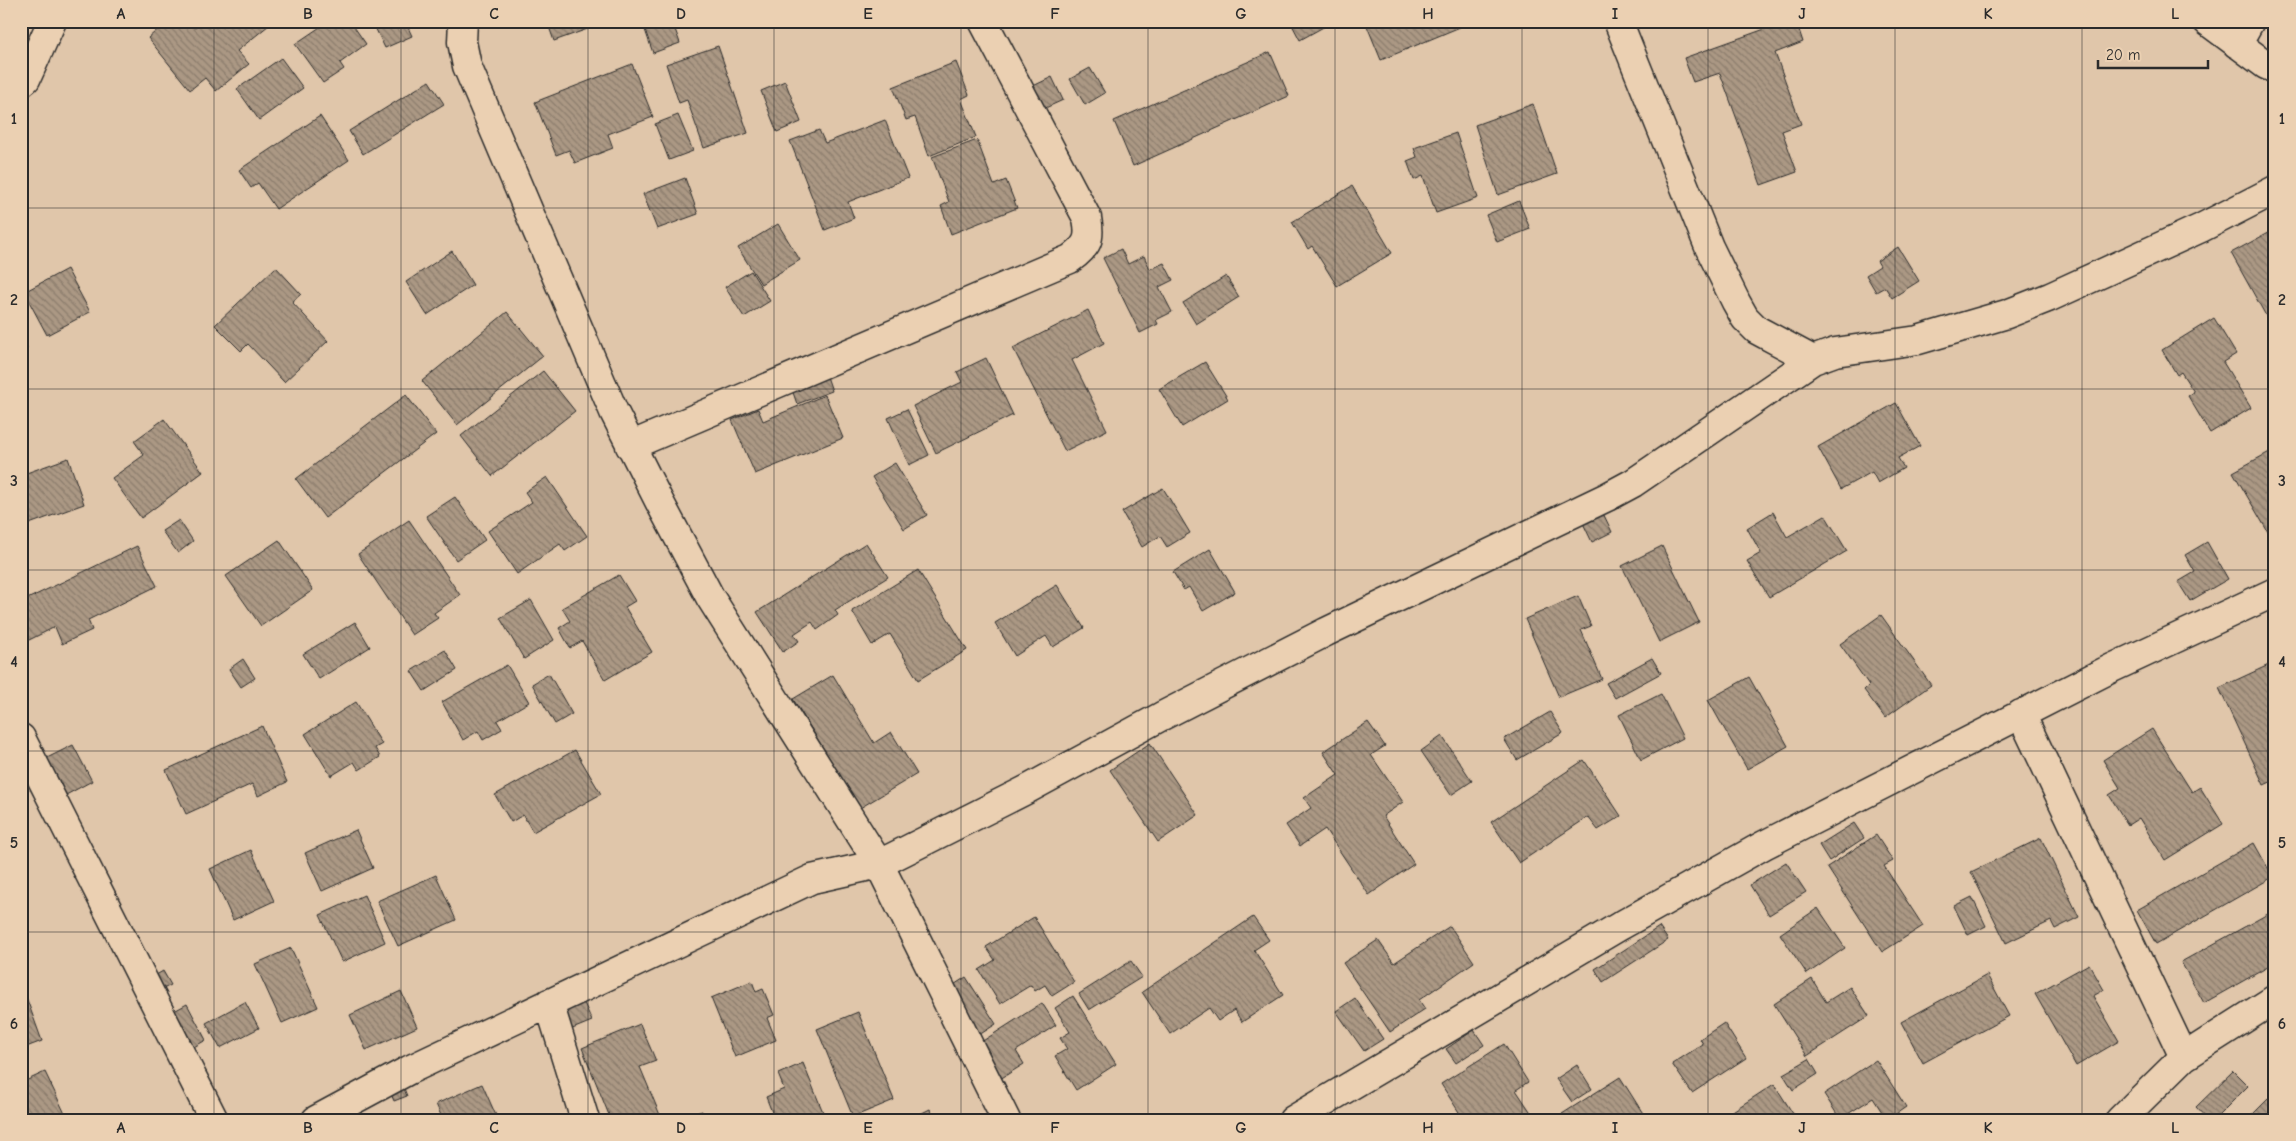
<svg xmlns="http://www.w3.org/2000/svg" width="2296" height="1141" viewBox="0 0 2296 1141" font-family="'Comic Neue',sans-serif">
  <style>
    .building { fill: url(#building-back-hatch); stroke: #2b2b2b }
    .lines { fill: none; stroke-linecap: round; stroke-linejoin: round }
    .minor-casing { stroke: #2b2b2b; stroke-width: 31 }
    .minor { stroke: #ebd0b2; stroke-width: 28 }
    .grid { fill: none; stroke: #2b2b2b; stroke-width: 1; stroke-opacity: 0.55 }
    .neatline { fill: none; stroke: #2b2b2b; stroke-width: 2 }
    .grid-label { font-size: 16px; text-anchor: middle; font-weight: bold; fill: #2b2b2b }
  </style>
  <defs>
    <pattern id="building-back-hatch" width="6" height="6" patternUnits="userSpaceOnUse" patternTransform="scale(1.25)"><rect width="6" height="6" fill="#ab9884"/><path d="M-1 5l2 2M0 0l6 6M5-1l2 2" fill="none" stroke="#8b7c6c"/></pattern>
  </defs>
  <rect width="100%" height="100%" fill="#e0c6aa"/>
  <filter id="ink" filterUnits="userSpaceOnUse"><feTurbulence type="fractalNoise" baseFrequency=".02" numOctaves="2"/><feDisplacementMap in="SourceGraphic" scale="10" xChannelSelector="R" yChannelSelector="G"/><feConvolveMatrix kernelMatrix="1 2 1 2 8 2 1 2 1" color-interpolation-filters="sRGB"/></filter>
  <g filter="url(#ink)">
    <path class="building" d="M168,21H190L195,28L204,21H274L237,51L249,64L216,91L205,78L190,90L148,38Z
      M329,21H350L366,44L340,63L344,69L323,83L295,44Z
      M372,21H405L412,36L385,48Z
      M547,21H610L554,41Z
      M642,21H672L680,43L653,53Z
      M1290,21H1326L1327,25L1300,40Z
      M1365,21H1458L1460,27L1381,60Z
      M1787,21H1796L1803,42L1775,53L1801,124L1782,131L1797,172L1761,185L1720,73L1693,82L1684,58Z
      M718,46L748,133L704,148L687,100L679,103L666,64Z
      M1270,52L1289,96L1133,166L1114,121Z
      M281,58L303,88L259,120L237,89Z
      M956,62L969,95L961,99L976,137L929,156L915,117L906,120L893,87Z
      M632,64L653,117L608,134L613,148L575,163L569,150L556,155L535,102Z
      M1090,68L1105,93L1085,105L1070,79Z
      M1052,77L1063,100L1041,110L1031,87Z
      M429,81L444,104L363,154L349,131Z
      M785,81L801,122L777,132L761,91Z
      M1533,104L1557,174L1498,195L1475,125Z
      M678,115L693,151L669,160L655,124Z
      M320,116L349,160L276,209L258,183L251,188L239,170Z
      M885,120L908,178L848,202L854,218L825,230L790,141L819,130L825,143Z
      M1456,133L1478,198L1436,213L1423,176L1414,180L1407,161L1417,157L1414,148Z
      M977,140L994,185L1006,180L1017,208L951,234L941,206L949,202L932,157Z
      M685,178L698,214L657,229L643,194Z
      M1352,186L1392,253L1337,286L1312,246L1308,249L1292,222Z
      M1519,201L1530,229L1497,242L1486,215Z
      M778,224L800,260L761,284L738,248Z
      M2275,229V332L2231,253Z
      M1898,247L1919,281L1892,298L1885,287L1876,292L1866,275L1880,266L1877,261Z
      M1121,249L1128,264L1144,256L1150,269L1164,263L1173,280L1159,287L1172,312L1156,320L1158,324L1140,333L1103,258Z
      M452,251L473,285L427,315L406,282Z
      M276,267L301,294L292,302L328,341L284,382L248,344L241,351L215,325Z
      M67,269L90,312L47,335L24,292Z
      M751,271L770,301L744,317L725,287Z
      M1226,276L1239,297L1196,324L1183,303Z
      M1088,310L1104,343L1072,360L1107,430L1065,451L1013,348Z
      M507,312L543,356L457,425L422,381Z
      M2214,318L2236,354L2223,362L2251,408L2210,433L2188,396L2194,392L2181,372L2177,375L2162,350Z
      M21,333L27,348L21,351Z
      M986,358L1013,415L936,453L913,406L962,382L957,372Z
      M1205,362L1228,399L1182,427L1159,389Z
      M824,368L832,391L797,404L789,381Z
      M543,371L575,411L492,476L461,436Z
      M406,395L436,434L325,518L296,479Z
      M825,395L843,438L755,474L732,420L758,409L763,421Z
      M1896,403L1920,446L1898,458L1904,468L1878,483L1872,472L1841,489L1818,447Z
      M907,409L929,455L909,465L888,418Z
      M164,419L203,472L141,518L112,478L144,455L134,441Z
      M2275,449V544L2233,472Z
      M68,458L84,504L21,527V475Z
      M895,463L927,515L904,529L872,477Z
      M547,477L587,536L565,551L560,544L517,574L488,531L532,502L525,492Z
      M1163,488L1190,533L1167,547L1160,536L1142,547L1122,512Z
      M455,497L485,540L456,560L426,516Z
      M1601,509L1612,532L1592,542L1581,519Z
      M1773,512L1787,537L1825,515L1847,551L1769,597L1747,561L1761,553L1747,528Z
      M179,520L193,541L178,553L162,531Z
      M409,520L460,595L434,613L438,618L412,635L358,554Z
      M279,540L313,590L261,626L226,576Z
      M2207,542L2228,579L2190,601L2178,582L2195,572L2185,555Z
      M866,543L888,577L835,610L838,615L817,630L812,622L794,634L799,641L783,652L757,612Z
      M137,546L157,586L88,620L92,630L62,644L55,627L27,641L21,628V602Z
      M1662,546L1699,622L1659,642L1622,566Z
      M1210,549L1235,592L1203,611L1189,587L1184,590L1173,572Z
      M918,570L967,650L918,680L890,634L872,645L852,611Z
      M619,575L635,601L625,607L652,652L605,680L582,641L570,648L559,628L570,621L562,608Z
      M1057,585L1084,628L1053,647L1046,636L1015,656L995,623Z
      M1578,596L1591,626L1581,630L1602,679L1559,697L1525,619Z
      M531,600L554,640L524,659L500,618Z
      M1881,615L1931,685L1885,718L1864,690L1869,685L1840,644Z
      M355,622L370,647L319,679L303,654Z
      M445,650L457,670L424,691L411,671Z
      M1652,658L1661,673L1615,698L1606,683Z
      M243,659L255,678L241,687L229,669Z
      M2273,663L2275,667V780L2264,785L2219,688Z
      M507,665L529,702L497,721L502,729L483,740L478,731L463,740L442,702Z
      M549,674L572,714L555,724L532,684Z
      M833,675L874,743L891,732L917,774L860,808L793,699Z
      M1749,677L1788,746L1747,769L1708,700Z
      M1661,694L1683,738L1641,760L1619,715Z
      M356,702L382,744L375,748L380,757L359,770L354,762L331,776L305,734Z
      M1550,712L1563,733L1517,760L1504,739Z
      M1368,722L1385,746L1371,755L1403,802L1383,816L1414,864L1369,895L1325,829L1300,846L1286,825L1311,808L1304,798L1338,775L1323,752Z
      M262,726L287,782L258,796L252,784L186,814L166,770Z
      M2152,729L2192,792L2200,787L2223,824L2165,860L2139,818L2128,825L2109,795L2120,788L2103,760Z
      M1442,736L1472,781L1451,795L1421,751Z
      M1150,743L1198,815L1158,842L1110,770Z
      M73,745L92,781L66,795L47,758Z
      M575,750L601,794L533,832L523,815L511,822L495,795Z
      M1584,760L1621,816L1598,830L1588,817L1519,863L1491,822Z
      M1854,823L1864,838L1829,861L1819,845Z
      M356,830L373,868L322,891L305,853Z
      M1876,835L1893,861L1884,866L1923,926L1882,952L1827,867Z
      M2041,838L2079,917L2055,929L2051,921L2006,943L1971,872Z
      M2254,843L2273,877L2156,944L2137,910Z
      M251,850L274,901L233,920L210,869Z
      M1786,862L1806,892L1769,915L1750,885Z
      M436,875L456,920L398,946L377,901Z
      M364,895L385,942L342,962L320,915Z
      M1972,897L1986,926L1968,935L1954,906Z
      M1818,908L1845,948L1807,974L1780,934Z
      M2275,910V963L2204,1003L2181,962Z
      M1034,917L1074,982L1052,996L1045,985L1035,991L1031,985L1000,1004L979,970L995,960L986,947Z
      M1253,917L1269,940L1254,950L1283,995L1242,1022L1234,1010L1218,1021L1209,1008L1170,1034L1142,992Z
      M1450,926L1474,962L1419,1000L1425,1009L1390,1032L1343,963L1378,940L1394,963Z
      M1659,927L1668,940L1603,982L1595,969Z
      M291,948L318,1007L282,1023L255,964Z
      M1131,961L1142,977L1089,1010L1079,994Z
      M2089,964L2104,990L2093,996L2119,1041L2076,1066L2035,994Z
      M163,971L171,985L159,991L151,978Z
      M1987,975L2009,1016L1923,1063L1901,1022Z
      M966,977L996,1024L979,1035L949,988Z
      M1812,979L1826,1002L1850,987L1869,1016L1807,1056L1774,1004Z
      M752,981L756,992L763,989L774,1015L767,1018L776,1040L735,1057L711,998Z
      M21,983L42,1041L21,1049Z
      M401,991L417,1027L366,1050L350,1015Z
      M581,996L592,1021L570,1030L560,1004Z
      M1073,996L1116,1064L1076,1090L1055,1056L1067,1049L1060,1038L1070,1032L1055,1008Z
      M1355,998L1383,1039L1364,1051L1336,1011Z
      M245,1002L259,1028L220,1048L206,1023Z
      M1042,1003L1056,1025L1016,1051L1024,1064L1000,1079L978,1044Z
      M187,1004L206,1040L185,1052L165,1016Z
      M858,1012L894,1100L853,1117L817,1029Z
      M1724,1023L1746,1058L1692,1093L1672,1064L1703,1044L1700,1039Z
      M640,1024L656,1061L640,1067L660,1115L649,1120H611L582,1048Z
      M1474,1030L1484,1045L1456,1063L1446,1049Z
      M1504,1044L1528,1082L1516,1090L1536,1120H1464L1441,1084Z
      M1809,1059L1818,1074L1793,1090L1783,1074Z
      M1876,1060L1906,1107L1887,1120L1873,1098L1840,1119L1824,1094Z
      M803,1063L825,1117L817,1120H775L766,1097L784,1089L778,1074Z
      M1577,1065L1592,1089L1572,1102L1556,1079Z
      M2233,1071L2248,1086L2214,1120H2208L2196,1107Z
      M45,1072L68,1120H21V1083Z
      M1620,1077L1644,1115L1637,1120H1565L1562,1114Z
      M401,1081L407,1096L394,1101L388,1087Z
      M482,1084L498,1120H443L436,1104Z
      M1774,1084L1797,1120H1719Z
      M2275,1092V1120H2247Z
      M930,1109L936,1120H908Z
      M702,1111L705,1120H682L681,1118Z"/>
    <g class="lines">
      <g class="minor-casing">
        <path id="minor" d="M463,21L462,42L467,66L614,412L659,501L710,597L879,864L1006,1120
          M1618,21L1709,247L1736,302L1745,318L1757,330L1813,360
          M2207,21L2266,65L2275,69
          M2237,44L2250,21
          M21,83L26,79L52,21
          M630,446L1070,259C1088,246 1091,239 1087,218L983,21
          M2021,714L2184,1057
          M21,738L214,1120
          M549,1003L585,1120
          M316,1120L409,1070L812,879L879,864L1026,790L1162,716L1326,632L1607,497L1633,483L1813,360L1835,352L1918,340L2007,314L2050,297L2201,228L2275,190
          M1293,1120L1620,926L1764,845L2112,668L2275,592
          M2120,1120L2184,1057L2275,999"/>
      </g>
      <use href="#minor" class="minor"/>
    </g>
  </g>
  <path class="grid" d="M214,21V1120M401,21V1120M588,21V1120M774,21V1120M961,21V1120M1148,21V1120M1335,21V1120M1522,21V1120M1708,21V1120M1895,21V1120M2082,21V1120M21,208H2275M21,389H2275M21,570H2275M21,751H2275M21,932H2275"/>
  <rect width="2296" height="1141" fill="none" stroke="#ebd0b2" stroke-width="55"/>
  <path d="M2098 60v8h110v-8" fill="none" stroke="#2b2b2b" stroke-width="2.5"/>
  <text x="2106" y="60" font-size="15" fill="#2b2b2b" stroke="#ebd0b2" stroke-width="4" paint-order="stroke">20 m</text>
  <rect x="28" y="28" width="2240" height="1086" class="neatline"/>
  <g class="grid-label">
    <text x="121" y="19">A</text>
    <text x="308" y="19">B</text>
    <text x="494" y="19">C</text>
    <text x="681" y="19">D</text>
    <text x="868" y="19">E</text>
    <text x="1055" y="19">F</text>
    <text x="1241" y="19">G</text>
    <text x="1428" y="19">H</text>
    <text x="1615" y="19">I</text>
    <text x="1802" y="19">J</text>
    <text x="1988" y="19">K</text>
    <text x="2175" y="19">L</text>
    <text x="14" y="124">1</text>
    <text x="2282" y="124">1</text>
    <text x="14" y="305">2</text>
    <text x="2282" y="305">2</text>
    <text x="14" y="486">3</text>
    <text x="2282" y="486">3</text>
    <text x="14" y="667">4</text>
    <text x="2282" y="667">4</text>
    <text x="14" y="848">5</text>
    <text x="2282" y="848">5</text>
    <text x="14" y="1029">6</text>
    <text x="2282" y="1029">6</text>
    <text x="121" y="1133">A</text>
    <text x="308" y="1133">B</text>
    <text x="494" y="1133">C</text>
    <text x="681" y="1133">D</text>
    <text x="868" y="1133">E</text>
    <text x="1055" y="1133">F</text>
    <text x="1241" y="1133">G</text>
    <text x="1428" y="1133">H</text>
    <text x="1615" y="1133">I</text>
    <text x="1802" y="1133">J</text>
    <text x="1988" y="1133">K</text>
    <text x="2175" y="1133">L</text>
  </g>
</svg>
